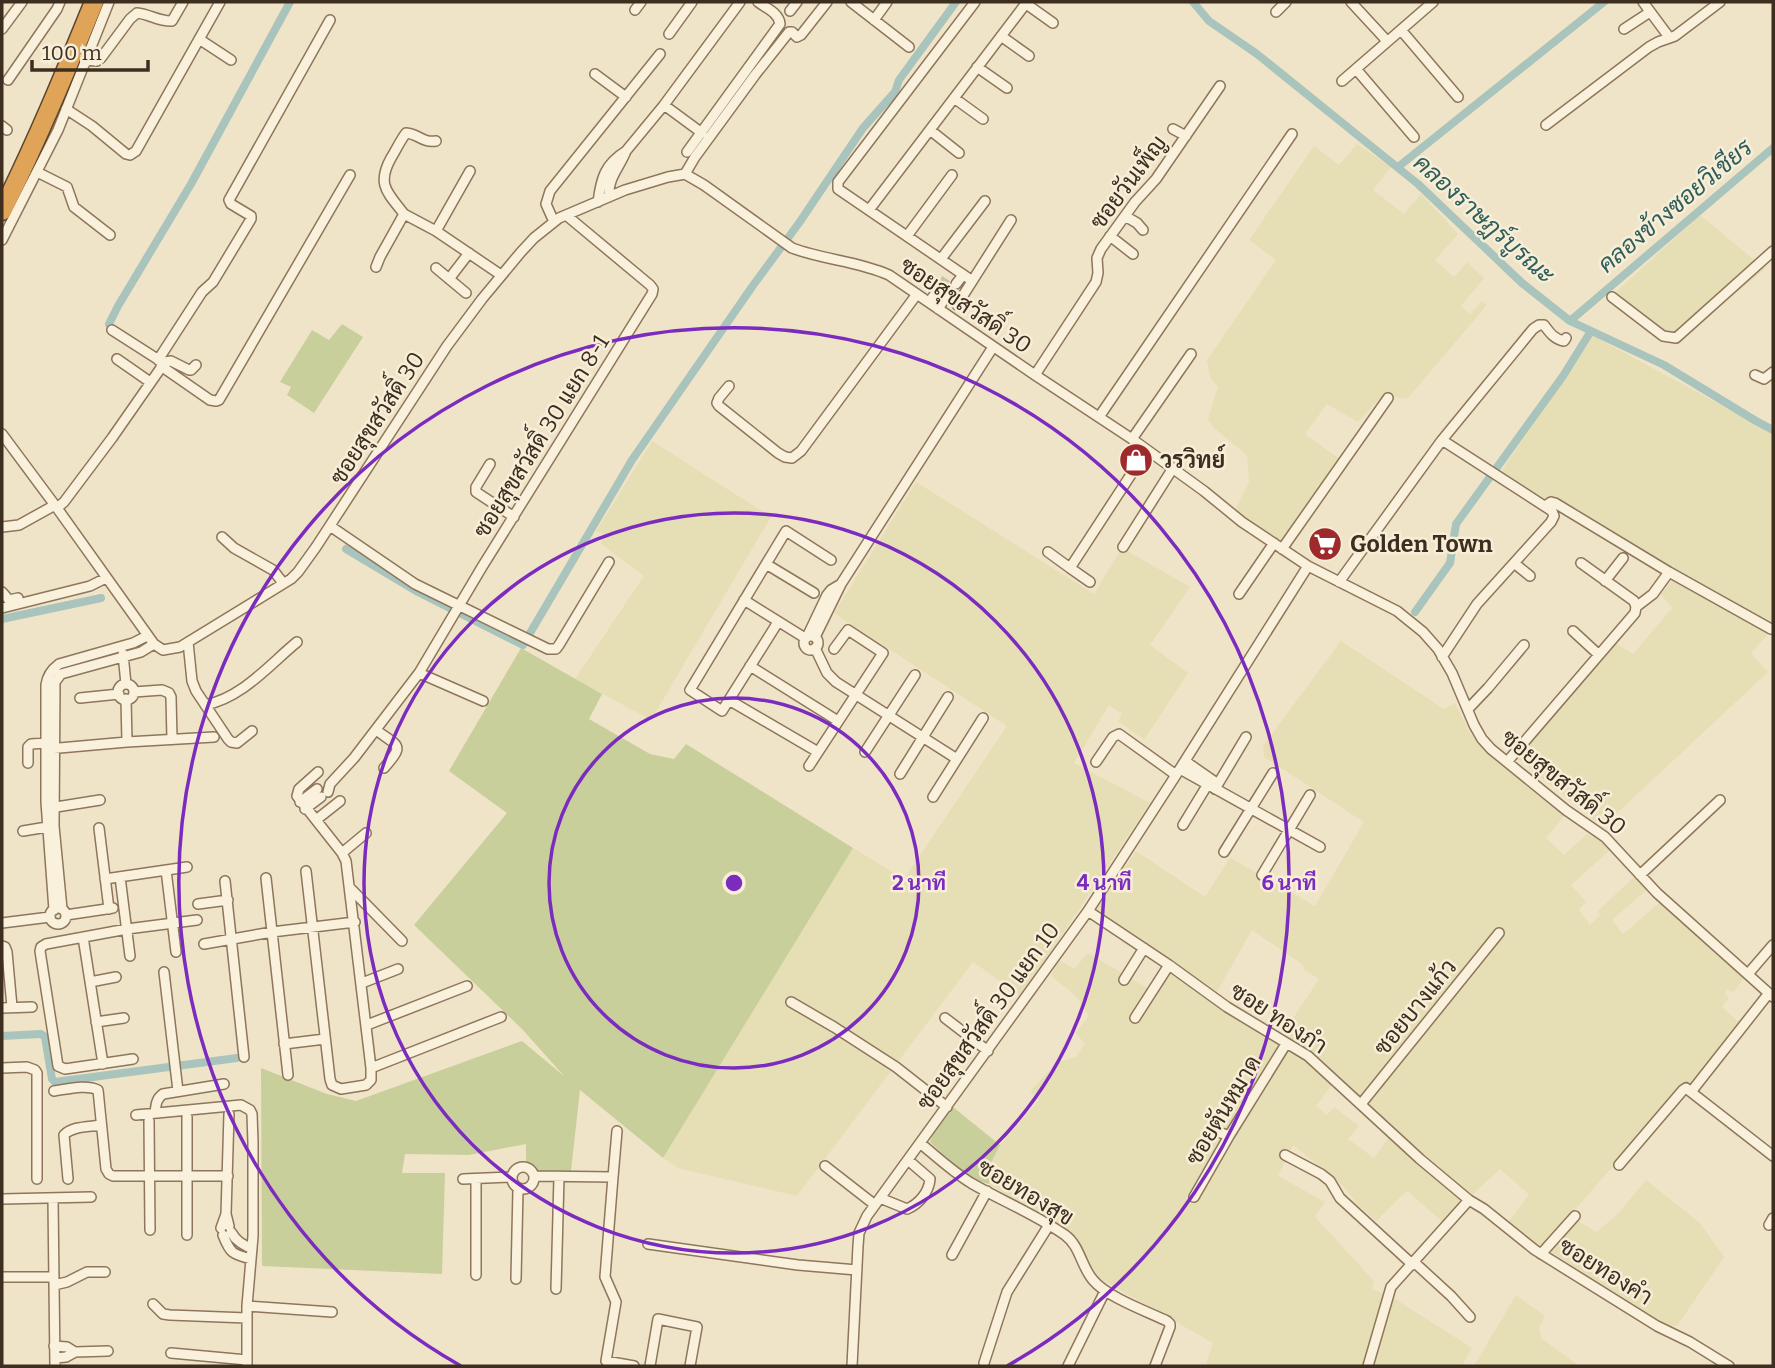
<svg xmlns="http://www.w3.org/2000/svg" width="1775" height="1368" viewBox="0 0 1775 1368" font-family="Bitter,Sarabun,serif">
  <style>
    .farmland { fill: #e6deb5 }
    .green { fill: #c9cf9b }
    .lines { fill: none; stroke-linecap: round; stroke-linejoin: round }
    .canal { stroke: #a9c4bc; stroke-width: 8 }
    .minor-tunnel { stroke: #ccc0a6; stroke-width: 9; stroke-dasharray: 9 4.5; stroke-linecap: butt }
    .minor-casing { stroke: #8d765c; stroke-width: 12 }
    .motorway-casing { stroke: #5b4430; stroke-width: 21 }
    .minor { stroke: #faf1dc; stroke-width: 9 }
    .motorway { stroke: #e0a458; stroke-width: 18 }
    .ring { fill: none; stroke: #7b2cbf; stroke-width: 3.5 }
    .labels { text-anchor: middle; stroke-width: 5; stroke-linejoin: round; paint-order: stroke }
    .street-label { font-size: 23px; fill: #3d2e20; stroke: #f7eed8 }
    .poi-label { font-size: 23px; font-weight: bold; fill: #3d2e20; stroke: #f7eed8; text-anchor: start }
    .water-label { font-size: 24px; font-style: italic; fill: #2f5d5a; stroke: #f7eed8 }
    .centre { fill: #7b2cbf; stroke: #f7eed8; stroke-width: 3.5 }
    .ring-label { font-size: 21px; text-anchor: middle; font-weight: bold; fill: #7b2cbf; stroke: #f7eed8; stroke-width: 5; stroke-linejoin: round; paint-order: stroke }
  </style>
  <rect width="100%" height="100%" fill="#f0e4c8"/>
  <path class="farmland" d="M1357,144L1391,167L1373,190L1404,214L1421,194L1458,234L1435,260L1454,277L1467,262L1484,278L1461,306L1470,314L1482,301L1487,305L1407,399L1383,395L1358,422L1327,404L1305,434L1341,460L1280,542L1234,512L1249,482L1247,455L1215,429L1208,419L1218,387L1210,377L1207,360L1276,260L1249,240L1314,146L1339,165Z
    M1700,215L1765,269L1676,343L1615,293Z
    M1593,336L1773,433V633L1668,568L1500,473Z
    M652,441L771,517L651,720L575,679L644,576L601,544L604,535L596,531Z
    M916,482L1094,594L1122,548L1190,587L1150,645L1188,673L1144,740L1118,721L1122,714L1109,705L1074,763L1150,803L1021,996L973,962L797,1196L678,1168L663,1158L853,848L904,879L1007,726L834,613Z
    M1673,579L1768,634L1751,653L1768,672L1603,826L1595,821L1518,759L1517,754L1614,642L1633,654L1672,608L1661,594Z
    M1341,641L1444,709L1455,703L1470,733L1496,761L1565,815L1546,838L1564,855L1587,834L1599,840L1610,850L1571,885L1586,902L1579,910L1590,925L1600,915L1598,911L1636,875L1648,889L1612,920L1623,934L1663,900L1746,976L1733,992L1727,989L1725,993L1729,998L1722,1007L1741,1024L1692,1087L1685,1084L1542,1247L1509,1221L1529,1194L1500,1169L1472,1195L1369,1107L1324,1062L1290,1040V1023L1319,979L1304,970L1303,965L1252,930L1217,992L1097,910L1098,907L1136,851L1205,897L1230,858L1315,906L1364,822L1264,757L1263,746Z
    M1088,953L1156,993L1172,970L1300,1054L1322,1071L1332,1085L1316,1106L1327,1115L1334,1107L1359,1126L1348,1139L1374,1158L1389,1137L1463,1200L1444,1223L1407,1191L1376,1221L1359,1206L1343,1186L1293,1145L1278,1176L1325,1202L1315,1217L1374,1281L1372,1289L1392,1297L1472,1348L1462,1366H1213L1206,1364L1213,1343L1099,1278L1073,1236L1027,1207L989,1184L991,1163L1000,1145L1039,1100L1030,1091L1058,1062L1076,1057L1085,1043L1075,1033L1089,1016L1075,995L1051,976L1059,960L1074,969Z
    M1646,1180L1700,1223L1724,1257L1677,1326L1668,1327L1549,1251L1577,1220L1596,1232L1617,1215Z
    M1516,1295L1545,1316L1539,1327L1541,1338L1579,1366H1474Z"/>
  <path class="green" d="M342,324L363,337L314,413L287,395L291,387L280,382L312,330L329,340Z
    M521,648L602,694L589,719L650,754L674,759L686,744L853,848L663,1158L580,1090L571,1171L572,1175L536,1174L526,1166V1144L469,1155L405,1154L402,1173H445L442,1274L262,1266L261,1068L327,1094L356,1101L522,1041L564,1076L522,1029L414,925L507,813L449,771Z
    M953,1107L1000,1145L991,1163L989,1184C965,1178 947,1158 930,1142L933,1134Z"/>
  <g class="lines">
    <path class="canal" d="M1193,2L1209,21L1257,54L1418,184L1522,283L1570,321L1664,365L1756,421L1773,430
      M1398,167L1604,2
      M1570,321L1773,148
      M109,324L118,306L191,184L290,2
      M346,549L418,592L523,645L632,460L754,284L799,223L863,128L895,92L899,80L956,2
      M1415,612L1450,563L1456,524L1563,376L1591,331
      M2,619L101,598
      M2,1036L41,1034L45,1037L52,1079L55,1082L237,1058"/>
    <path class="minor-tunnel" d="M941,286L947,277"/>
    <g class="minor-casing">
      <path id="minor" d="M851,2L909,47
        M1351,2L1387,41
        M1643,2L1669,37
        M1025,3L1053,23
        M635,10L641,2
        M790,11L797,2
        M1276,12L1286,2
        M874,20L887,2
        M2,29L22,2
        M1624,29L1650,12
        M1401,30L1458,97
        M669,34L692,2
        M1001,36L1029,56
        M199,39L231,60
        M85,60L97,61L101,58L130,19L137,13C149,14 160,22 172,21L183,2
        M977,67L1007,88
        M1356,69L1414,137
        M595,74L626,97
        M8,80L57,9L60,2
        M1342,81L1433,2
        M954,98L983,119
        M664,105L702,133
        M66,109L92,126L126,154L130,155L136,151L220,2
        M1546,125L1649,47L1658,42L1675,36L1720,2
        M2,126L7,130
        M1173,129L1186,136
        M930,130L959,153
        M626,151L664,105L740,2
        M687,152L780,24C779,13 766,8 758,2
        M37,172L67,187L74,207L110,235
        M685,174L695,157L755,75L789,32H792L797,37L801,35L827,2
        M598,202C601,178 605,164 626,151C620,167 607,179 609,197
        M869,210L1027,2
        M404,214C388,193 376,185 391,158C396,150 400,141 406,133C419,134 422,143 436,141
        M1125,216L1137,223L1143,230
        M554,222L546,204L550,191L660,54
        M436,231L470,171
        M907,236L952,175
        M1110,236L1133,254
        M2,240L58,130L109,2
        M941,259L985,201
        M376,267L380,257L404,214L436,231L501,275
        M436,268L466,293
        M449,279L469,253
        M971,280L838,189V182L975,2
        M956,284L963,275
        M1612,297L1663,336L1676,338L1773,251
        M929,302L941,286
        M957,305L1011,220
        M938,309L949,292
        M112,330L162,362
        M117,359L150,382
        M158,360L202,292L213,282L251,219V216L231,204L229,200L330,20
        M161,366L210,400L216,401L219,400L350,175
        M1035,375L1096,282L1098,273L1097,258L1101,249L1135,202L1156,179L1220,86
        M1755,375L1764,379L1773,372
        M729,386L719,398L717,403L719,406L778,453L785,457L792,458L801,451L917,294
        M1099,417L1292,134
        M2,434L57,508L154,644L163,650L180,647L291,579L298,572L316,547L447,346L482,299L521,252L534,238L559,218L625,190L668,177L685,174L704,185L792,248C824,260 858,261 889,275L1035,375L1132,439L1204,491L1242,522L1308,566L1397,611L1423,632L1438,649L1452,673L1474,725L1482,739L1491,749L1566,810L1605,837L1657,893L1773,997
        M1132,439L1191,354
        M1442,440L1552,511L1554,516L1551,522L1477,604L1442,657
        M490,464L476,487V492L514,517
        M1545,506L1551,502L1555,503L1669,572L1771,629
        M57,508L64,502L112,438L165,362L171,361L189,370H191L196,365
        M330,526L415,584L548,649H556L559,645L609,562
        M2,527L19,525L55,505
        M222,537L234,548L273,570L283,583
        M1123,547L1173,468
        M1282,549L1388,398
        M1048,552L1070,568
        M1514,563L1530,576
        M766,564L814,593
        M1605,581L1623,558
        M1090,582L1070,568L1147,450
        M1339,582L1442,440L1533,329L1539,325H1544C1550,333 1554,339 1564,341L1566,338
        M2,592L9,600L18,598
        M1239,594L1274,543
        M744,600L805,638
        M1636,607L1653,594L1669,572
        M2,608L90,586L106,578
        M778,622L722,711L690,690L786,531L831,560
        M1573,631L1599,655
        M804 643a7 7 0 1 1 14 0a7 7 0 1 1-14 0Z
        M807,637L827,595L831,590L841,584
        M815,637L841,584L993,347
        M188,642L192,681L196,691L228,739L231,742L237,743L252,731
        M815,648L827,673L836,682L957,759
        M123,654L126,684
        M750,666L838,721
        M419,673L483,701
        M118 692a8 8 0 1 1 16 0a8 8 0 1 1-16 0Z
        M134,692L162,690L169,693L171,697L172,739
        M80,698L119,694
        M126,699L127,742
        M729,700L818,752
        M205,705C242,698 269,665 297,642
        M1468,709L1488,688L1524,645
        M376,730C399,747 405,744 384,768
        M48,749L127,742L214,737
        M865,752L915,675
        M1185,761L1215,782
        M1096,762L1113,737L1119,734L1176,775
        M1507,762L1635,613L1636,607L1634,601L1581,563
        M28,763V747L31,744L46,743
        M809,766L883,653L848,630L834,649
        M1180,769L1320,847
        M900,774L948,697
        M1215,789L1246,737
        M328,792L330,784L354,758L419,673L482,567L652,294L653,289L650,285L566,215
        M933,797L983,718
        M300,802L317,789
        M50,808L100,800
        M305,809L321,797
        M316,820L340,801
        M1183,825L1211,779
        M99,828L109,909
        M23,831L47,827
        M1224,852L1273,773
        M342,853L366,833
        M166,870L176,952
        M306,871L330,1079L332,1085L341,1089L366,1085L371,1080V1068L346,861L342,853L297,796L299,789L318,772
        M1262,875L1310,795
        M1640,875L1720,800
        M120,877L130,956
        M266,878L288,1075
        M105,879L187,867
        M225,881L244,1057
        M350,888L402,941
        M198,904L228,900
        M50 916a8 8 0 1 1 16 0a8 8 0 1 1-16 0Z
        M62,909L54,826L55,682L61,674L141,652L154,644
        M54,910L46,802V685C47,676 51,670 59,664L133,643L147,636
        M1088,911L1169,965L1227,1007L1308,1056L1420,1159L1469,1200L1484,1209L1535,1250L1657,1326L1690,1342L1729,1366
        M66,915L113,908
        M2,923L50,917
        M83,937L103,1064
        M204,944L272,932L355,922
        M2,946L5,947L7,952L12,1007
        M164,972L178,1091
        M1748,974L1773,945
        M1124,980L1144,948
        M90,982L116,977
        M362,983L398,969
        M1769,993L1691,1092L1773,1156
        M791,1002L834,1027L896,1067L947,1107
        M2,1008L32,1007
        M945,1018L988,1051
        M1135,1018L1169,965
        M96,1022L124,1018
        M367,1025L467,986
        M284,1044L325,1039
        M133,1059L65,1069L58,1066L40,951L41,947L46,944L127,929L197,920
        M2,1068L27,1067L35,1070L37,1073V1179
        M371,1068L501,1017
        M54,1091C68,1089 86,1084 98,1090L106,1169L109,1174L113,1176H228
        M1361,1104L1499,933
        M155,1113C156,1105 156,1099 163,1094L224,1084
        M136,1115L241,1105L250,1110L252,1114L253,1143V1236L247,1306V1366
        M149,1121L150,1230
        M1211,1129L1229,1136
        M920,1143C937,1157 953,1172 971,1183C1002,1201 1035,1214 1065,1235C1080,1246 1081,1266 1093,1280C1107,1297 1146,1311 1167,1321L1170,1324V1327L1155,1366
        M1285,1155L1321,1174L1330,1181L1340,1198L1413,1265
        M1619,1165L1683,1090L1686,1088L1691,1092
        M825,1166L875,1205
        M512 1178a11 11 0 1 1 22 0a11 11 0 1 1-22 0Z
        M534,1176L613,1177L605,1277L616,1302L606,1361L634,1366
        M613,1177L617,1131
        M68,1179L64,1135C72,1126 89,1127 101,1125
        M463,1179L511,1177
        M476,1179V1275
        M1194,1197L1229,1136L1286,1044
        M880,1198L907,1209C919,1204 929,1192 930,1179L908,1160
        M2,1199L91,1197
        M53,1199L55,1366
        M1769,1225L1773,1218
        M229,1226L226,1214L229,1114
        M221,1228L226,1214
        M231,1232C236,1241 242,1244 252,1249
        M187,1235V1117
        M223,1235C230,1253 232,1254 251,1259
        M648,1244L798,1265L857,1270
        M1541,1254L1575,1216
        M952,1255L987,1191
        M1415,1263L1451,1296L1470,1317
        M2,1277H54
        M516,1279L518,1189
        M54,1285L67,1282L87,1272H105
        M556,1289L559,1177
        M153,1304L163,1314L170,1315L247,1318
        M247,1306L332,1312
        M54,1346L67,1347L75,1352
        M171,1353L247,1360
        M55,1358L66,1357L75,1352L108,1351
        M984,1363L1007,1292L1049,1225
        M650,1366L658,1319L697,1327L690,1366
        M852,1366L858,1246L859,1233L867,1216L1088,911L1176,775L1308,566
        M1068,1366L1105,1291
        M1368,1366L1391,1287L1469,1200"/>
    </g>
    <g class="motorway-casing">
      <path id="motorway" d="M2,211C36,143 65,73 94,2"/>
    </g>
    <use href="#minor" class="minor"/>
    <use href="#motorway" class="motorway"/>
  </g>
  <g class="ring">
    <circle cx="734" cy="883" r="185"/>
    <circle cx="734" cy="883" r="370"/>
    <path d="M461 1366A555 555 0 1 1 1007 1366"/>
  </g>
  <defs>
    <g id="shop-disc" transform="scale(1.75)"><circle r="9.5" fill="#9e2a2b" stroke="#f7eed8"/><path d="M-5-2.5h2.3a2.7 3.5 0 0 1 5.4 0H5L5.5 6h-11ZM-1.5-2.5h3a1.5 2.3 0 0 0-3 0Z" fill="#fff"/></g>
    <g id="supermarket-disc" transform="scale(1.75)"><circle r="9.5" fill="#9e2a2b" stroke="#f7eed8"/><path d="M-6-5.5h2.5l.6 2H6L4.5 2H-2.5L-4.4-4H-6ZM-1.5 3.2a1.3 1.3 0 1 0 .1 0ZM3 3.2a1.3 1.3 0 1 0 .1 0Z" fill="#fff"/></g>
  </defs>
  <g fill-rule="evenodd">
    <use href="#shop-disc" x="1136" y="460"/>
    <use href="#supermarket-disc" x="1325" y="544"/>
  </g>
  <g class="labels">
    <g class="street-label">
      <text transform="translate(1128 182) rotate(-53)" y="8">ซอยวันเพ็ญ</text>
      <text transform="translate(966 305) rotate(34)" y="8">ซอยสุขสวัสดิ์ 30</text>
      <text transform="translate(377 418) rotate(-57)" y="8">ซอยสุขสวัสดิ์ 30</text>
      <text transform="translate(541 436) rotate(-58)" y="8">ซอยสุขสวัสดิ์ 30 แยก 8-1</text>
      <text transform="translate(1564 782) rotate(39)" y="8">ซอยสุขสวัสดิ์ 30</text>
      <text transform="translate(1415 1007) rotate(-51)" y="8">ซอยบางแก้ว</text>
      <text transform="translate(988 1016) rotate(-54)" y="8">ซอยสุขสวัสดิ์ 30 แยก 10</text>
      <text transform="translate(1279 1018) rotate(33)" y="8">ซอย ทองภํา</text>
      <text transform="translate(1223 1110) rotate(-59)" y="8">ซอยตันหมาด</text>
      <text transform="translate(1026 1192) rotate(31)" y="8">ซอยทองสุข</text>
      <text transform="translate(1606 1271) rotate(32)" y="8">ซอยทองคำ</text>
    </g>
    <g class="poi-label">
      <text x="1160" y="468">วรวิทย์</text>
      <text x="1350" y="552">Golden Town</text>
    </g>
    <g class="water-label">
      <text transform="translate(1675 206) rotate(-40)" y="8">คลองข้างซอยวิเชียร</text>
      <text transform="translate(1484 219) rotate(42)" y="8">คลองราษฎร์บูรณะ</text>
    </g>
  </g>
  <circle cx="734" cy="883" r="10" class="centre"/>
  <g class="ring-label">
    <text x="919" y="890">2 นาที</text>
    <text x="1104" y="890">4 นาที</text>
    <text x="1289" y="890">6 นาที</text>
  </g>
  <rect width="1775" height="1368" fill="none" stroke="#3d2e20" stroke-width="7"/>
  <path d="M32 60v10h116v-10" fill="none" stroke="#3d2e20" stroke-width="3.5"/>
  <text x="42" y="60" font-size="21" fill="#3d2e20" stroke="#f7eed8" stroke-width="5" paint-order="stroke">100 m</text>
</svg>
